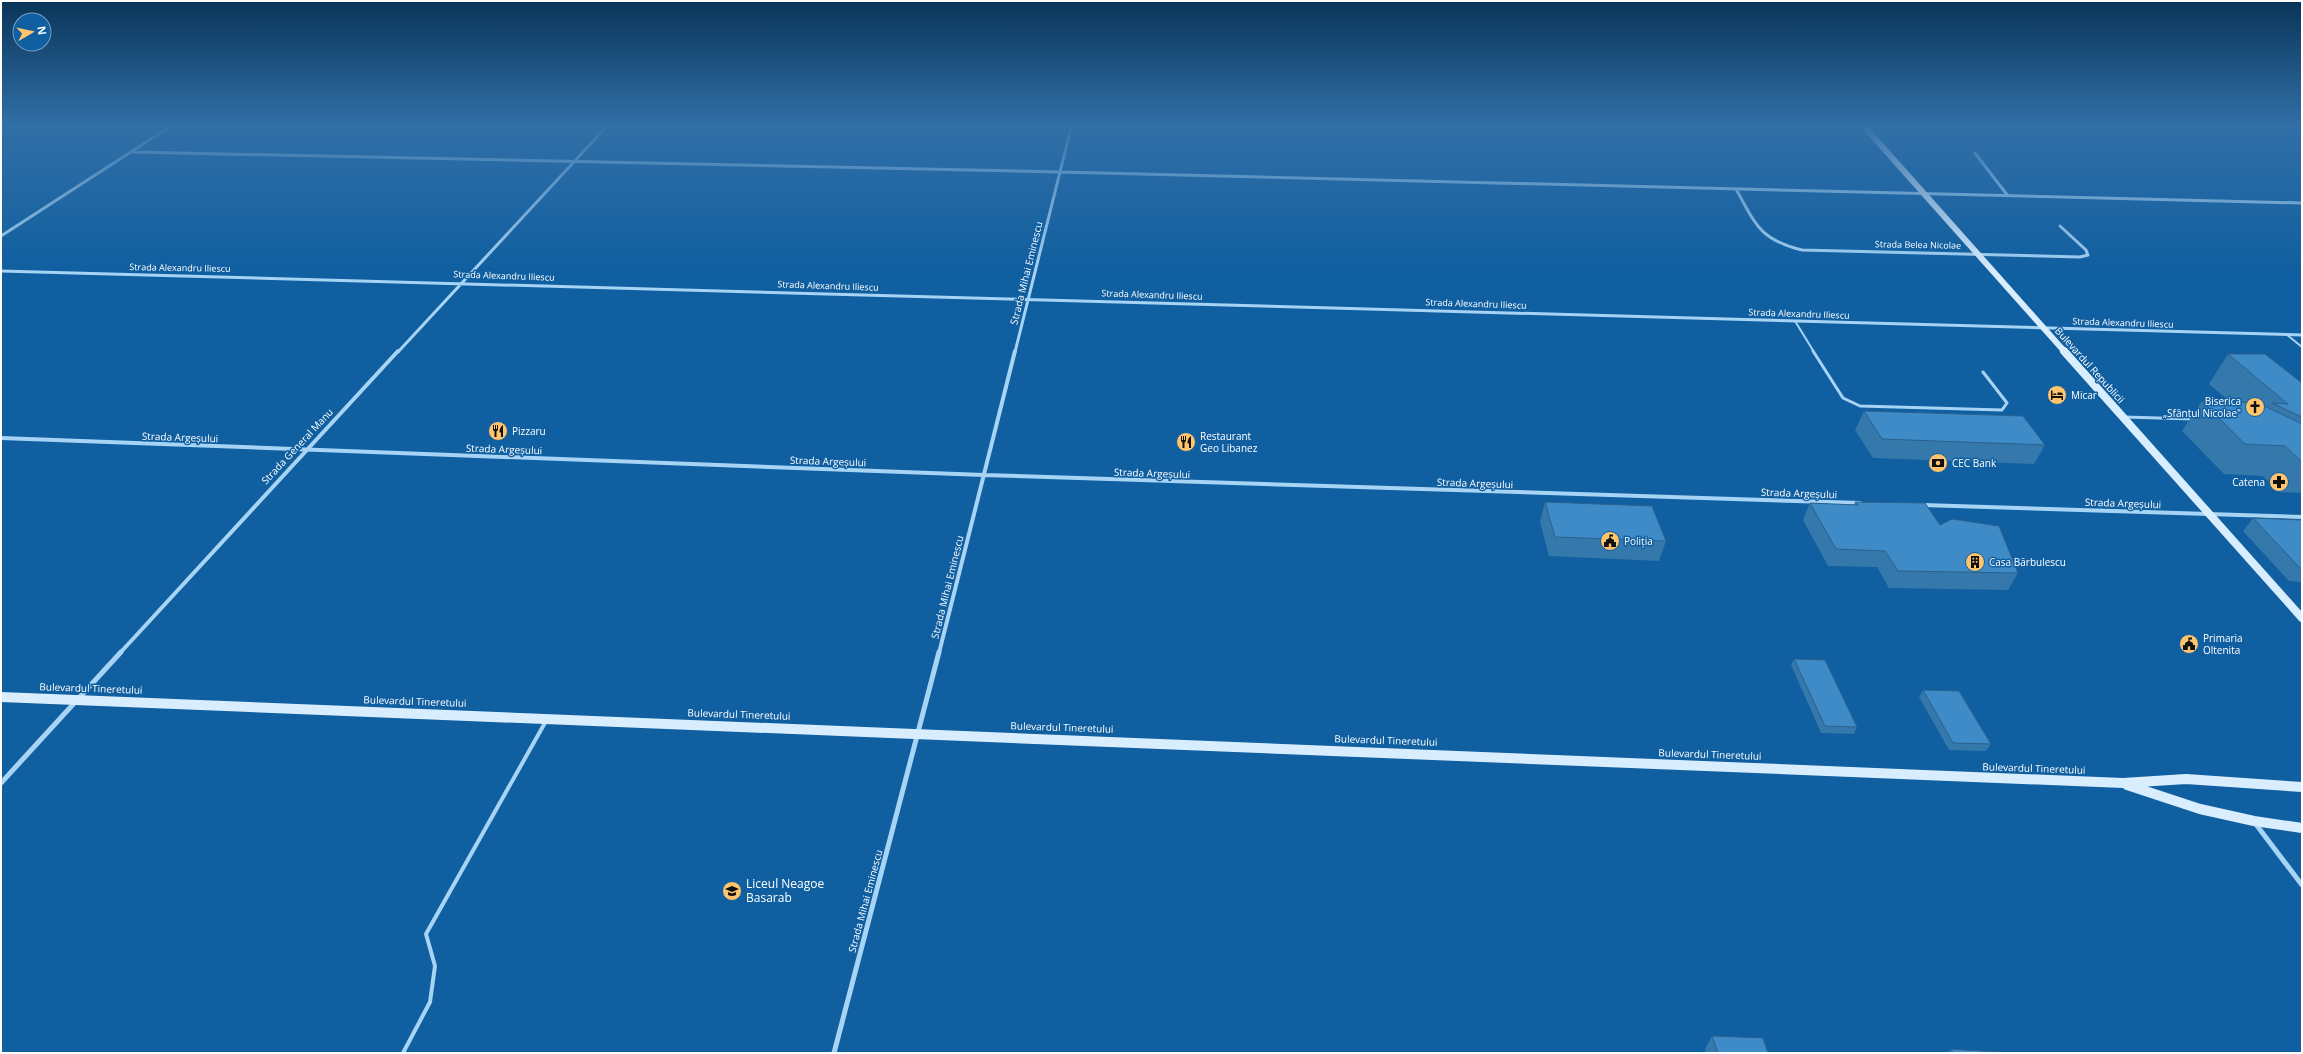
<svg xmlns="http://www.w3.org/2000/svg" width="2303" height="1054" viewBox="0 0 2303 1054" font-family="'Open Sans',sans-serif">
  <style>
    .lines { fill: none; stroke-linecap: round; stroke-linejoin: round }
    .lane-far2 { stroke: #a7d4f5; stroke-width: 2 }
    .lane-far1 { stroke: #a7d4f5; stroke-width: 3 }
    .lane { stroke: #a7d4f5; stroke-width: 4 }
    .street-far2 { stroke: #a7d4f5; stroke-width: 3 }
    .street-far1 { stroke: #a7d4f5; stroke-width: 4 }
    .street { stroke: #a7d4f5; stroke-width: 5 }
    .secondary-far2 { stroke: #d8edfe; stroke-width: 6 }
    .secondary-far1 { stroke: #d8edfe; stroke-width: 8 }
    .secondary { stroke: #d8edfe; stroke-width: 10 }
    .wall { fill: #3578ac }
    .building { fill: #3e8bc8; stroke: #2b618c }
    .labels { text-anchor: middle; stroke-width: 3; stroke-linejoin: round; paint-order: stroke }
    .far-street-label { font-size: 9px; fill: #fff; stroke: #105fa0 }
    .street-label { font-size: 10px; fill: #fff; stroke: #105fa0 }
    .poi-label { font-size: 10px; fill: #fff; stroke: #105fa0; text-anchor: start }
    .near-poi-label { font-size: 12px; fill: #fff; stroke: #105fa0; text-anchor: start }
  </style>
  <rect width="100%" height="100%" fill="#105fa0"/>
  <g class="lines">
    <path class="lane-far2" d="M1795,321L1814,352
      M2286,334L2302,347"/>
    <path class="lane-far1" d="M1813,351L1843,398L1860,406L2002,410L2007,403L1983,372
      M2124,417L2193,419"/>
    <path class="lane" d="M403,1053L430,1002L435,966L426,934L546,721"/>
    <path class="street-far2" d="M134,152L1060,172L2302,203
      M1975,153L2008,196
      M1736,189C1756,225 1759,239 1802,250L2080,257L2088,255L2086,250L2060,226
      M1,236L174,124
      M1,271L2302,335
      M398,352L609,124
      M1015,352L1072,124"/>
    <path class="street-far1" d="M1,438L984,475L1860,503
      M1923,505L2302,517
      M120,653L398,351
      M939,653L1015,351"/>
    <path class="street" d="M1,783L121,652
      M2255,823L2302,885
      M834,1053L939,652"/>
    <path class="secondary-far2" d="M1862,124L2065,352"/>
    <path class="secondary-far1" d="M2064,351L2302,618"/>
    <path class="secondary" d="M1,697L2123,783L2186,779L2302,787
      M2127,785L2200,809L2254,821L2302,828"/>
  </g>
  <path class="wall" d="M2228,354L2302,383V493L2279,492L2263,476L2224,474L2182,431L2202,401L2230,402L2209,384Z
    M1864,411L2045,445L2034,464L1873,458L1855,430Z
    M1545,502L1666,541L1659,561L1549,556L1540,522Z
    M1855,502L1940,525L2018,573L2008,590L1889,588L1877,567L1828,566L1803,520L1810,503L1854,505Z
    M2253,518L2302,520V582L2289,581L2243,531Z
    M1794,659L1857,727L1854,734L1821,733L1791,665Z
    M1923,690L1991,744L1986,751L1949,750L1919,697Z
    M1712,1036L1768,1053H1706L1705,1049Z
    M1951,1049L2009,1053H1947Z"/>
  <path class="building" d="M2228,354H2265L2302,383V417L2272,403L2288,404Z
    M2202,401L2258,403L2302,424V462L2285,446L2245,444Z
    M1864,411L2023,416L2045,445L1882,439Z
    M1545,502L1652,506L1666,541L1555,537Z
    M1855,502L1925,503L1940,525L1952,519L1999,526L2018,573L1898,571L1885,551L1836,549L1810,503L1858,505Z
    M2253,518L2302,520V568H2300Z
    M1794,659L1825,660L1857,727L1825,726Z
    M1923,690L1959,691L1991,744L1953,743Z
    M1712,1036L1763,1038L1768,1053H1718Z
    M1951,1049L2009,1053H1953Z"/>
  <linearGradient id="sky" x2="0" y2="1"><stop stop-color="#093458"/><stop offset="0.46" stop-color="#316fa7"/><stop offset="1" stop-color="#316fa7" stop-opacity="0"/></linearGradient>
  <rect width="2303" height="272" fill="url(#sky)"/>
  <defs>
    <g id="hotel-disc" transform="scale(1)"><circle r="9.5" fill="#ffc46c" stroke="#105fa0"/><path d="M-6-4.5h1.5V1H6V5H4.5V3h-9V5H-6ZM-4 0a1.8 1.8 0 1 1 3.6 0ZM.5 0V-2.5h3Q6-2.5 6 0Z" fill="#111"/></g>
    <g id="church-disc" transform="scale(1)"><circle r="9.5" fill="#ffc46c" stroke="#105fa0"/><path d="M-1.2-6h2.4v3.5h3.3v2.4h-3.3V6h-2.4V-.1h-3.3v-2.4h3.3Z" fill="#111"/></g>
    <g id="restaurant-disc" transform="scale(1)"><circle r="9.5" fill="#ffc46c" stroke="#105fa0"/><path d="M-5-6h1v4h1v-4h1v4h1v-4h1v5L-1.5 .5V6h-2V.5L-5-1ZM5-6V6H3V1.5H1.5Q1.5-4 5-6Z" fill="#111"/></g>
    <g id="bank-disc" transform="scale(1)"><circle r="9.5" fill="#ffc46c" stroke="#105fa0"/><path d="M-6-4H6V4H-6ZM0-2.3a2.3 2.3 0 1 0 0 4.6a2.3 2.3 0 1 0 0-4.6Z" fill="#111"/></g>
    <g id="pharmacy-disc" transform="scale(1)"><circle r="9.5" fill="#ffc46c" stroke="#105fa0"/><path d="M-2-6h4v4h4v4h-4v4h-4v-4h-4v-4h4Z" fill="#111"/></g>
    <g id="civic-disc" transform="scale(1)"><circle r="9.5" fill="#ffc46c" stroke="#105fa0"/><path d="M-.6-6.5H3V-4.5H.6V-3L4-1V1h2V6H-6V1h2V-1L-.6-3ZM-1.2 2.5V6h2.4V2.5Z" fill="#111"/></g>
    <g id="building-disc" transform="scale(1)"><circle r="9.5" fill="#ffc46c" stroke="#105fa0"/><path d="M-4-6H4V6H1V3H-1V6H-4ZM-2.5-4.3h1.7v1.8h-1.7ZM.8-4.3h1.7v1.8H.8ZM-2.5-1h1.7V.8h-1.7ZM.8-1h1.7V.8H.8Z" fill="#111"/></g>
    <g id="school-disc" transform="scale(1)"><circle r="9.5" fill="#ffc46c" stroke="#105fa0"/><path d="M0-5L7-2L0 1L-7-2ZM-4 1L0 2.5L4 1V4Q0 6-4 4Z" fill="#111"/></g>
  </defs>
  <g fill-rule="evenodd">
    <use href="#hotel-disc" x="2057" y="395"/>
    <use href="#church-disc" x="2255" y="407"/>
    <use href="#restaurant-disc" x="498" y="431"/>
    <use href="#restaurant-disc" x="1186" y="442"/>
    <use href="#bank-disc" x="1938" y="463"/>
    <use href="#pharmacy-disc" x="2279" y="482"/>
    <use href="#civic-disc" x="1610" y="541"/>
    <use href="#building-disc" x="1975" y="562"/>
    <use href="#civic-disc" x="2189" y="644"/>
    <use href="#school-disc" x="732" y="891"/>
  </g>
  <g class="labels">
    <g class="far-street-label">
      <text transform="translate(1918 245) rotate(1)" y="3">Strada Belea Nicolae</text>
      <text transform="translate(180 268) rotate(1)" y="3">Strada Alexandru Iliescu</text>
      <text transform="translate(504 276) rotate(2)" y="3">Strada Alexandru Iliescu</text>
      <text transform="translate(828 286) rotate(2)" y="3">Strada Alexandru Iliescu</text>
      <text transform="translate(1152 295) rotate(2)" y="3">Strada Alexandru Iliescu</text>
      <text transform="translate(1476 304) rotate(2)" y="3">Strada Alexandru Iliescu</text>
      <text transform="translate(1799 314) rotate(2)" y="3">Strada Alexandru Iliescu</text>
      <text transform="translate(2123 323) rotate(2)" y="3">Strada Alexandru Iliescu</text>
    </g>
    <g class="street-label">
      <text transform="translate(1026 273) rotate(-76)" y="4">Strada Mihai Eminescu</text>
      <text transform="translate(2090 365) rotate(48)" y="4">Bulevardul Republicii</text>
      <text transform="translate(180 437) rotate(2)" y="4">Strada Argeșului</text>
      <text transform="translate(297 446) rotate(-47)" y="4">Strada General Manu</text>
      <text transform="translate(504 449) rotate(2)" y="4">Strada Argeșului</text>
      <text transform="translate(828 461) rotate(2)" y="4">Strada Argeșului</text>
      <text transform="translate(1152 473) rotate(2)" y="4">Strada Argeșului</text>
      <text transform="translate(1475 483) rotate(2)" y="4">Strada Argeșului</text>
      <text transform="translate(1799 493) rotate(2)" y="4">Strada Argeșului</text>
      <text transform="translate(2123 503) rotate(2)" y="4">Strada Argeșului</text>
      <text transform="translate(947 587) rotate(-76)" y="4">Strada Mihai Eminescu</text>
      <text transform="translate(91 688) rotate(2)" y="4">Bulevardul Tineretului</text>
      <text transform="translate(415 701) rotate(2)" y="4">Bulevardul Tineretului</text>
      <text transform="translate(739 714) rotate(2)" y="4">Bulevardul Tineretului</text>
      <text transform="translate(1062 727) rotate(2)" y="4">Bulevardul Tineretului</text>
      <text transform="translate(1386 740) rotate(2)" y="4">Bulevardul Tineretului</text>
      <text transform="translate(1710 754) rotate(2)" y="4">Bulevardul Tineretului</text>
      <text transform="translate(2034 768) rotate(2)" y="4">Bulevardul Tineretului</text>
      <text transform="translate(865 901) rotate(-75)" y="4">Strada Mihai Eminescu</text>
    </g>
    <g class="poi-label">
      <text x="2071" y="399">Micar</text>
      <text x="2241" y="405" text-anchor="end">Biserica<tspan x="2241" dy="12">„Sfântul Nicolae"</tspan></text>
      <text x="512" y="435">Pizzaru</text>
      <text x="1200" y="440">Restaurant<tspan x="1200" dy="12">Geo Libanez</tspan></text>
      <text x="1952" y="467">CEC Bank</text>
      <text x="2265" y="486" text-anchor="end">Catena</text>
      <text x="1624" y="545">Poliția</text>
      <text x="1989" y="566">Casa Bărbulescu</text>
      <text x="2203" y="642">Primaria<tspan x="2203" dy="12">Oltenita</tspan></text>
    </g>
    <g class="near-poi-label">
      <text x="746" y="888">Liceul Neagoe<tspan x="746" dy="14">Basarab</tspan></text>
    </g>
  </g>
  <rect width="2303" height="1054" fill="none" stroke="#ffffff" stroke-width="4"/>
  <g transform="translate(32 32) rotate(81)"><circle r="19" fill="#105fa0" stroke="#709fc6"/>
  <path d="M0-3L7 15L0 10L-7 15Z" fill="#ffc46c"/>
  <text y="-6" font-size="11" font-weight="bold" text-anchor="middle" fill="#ffffff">N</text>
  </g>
</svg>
